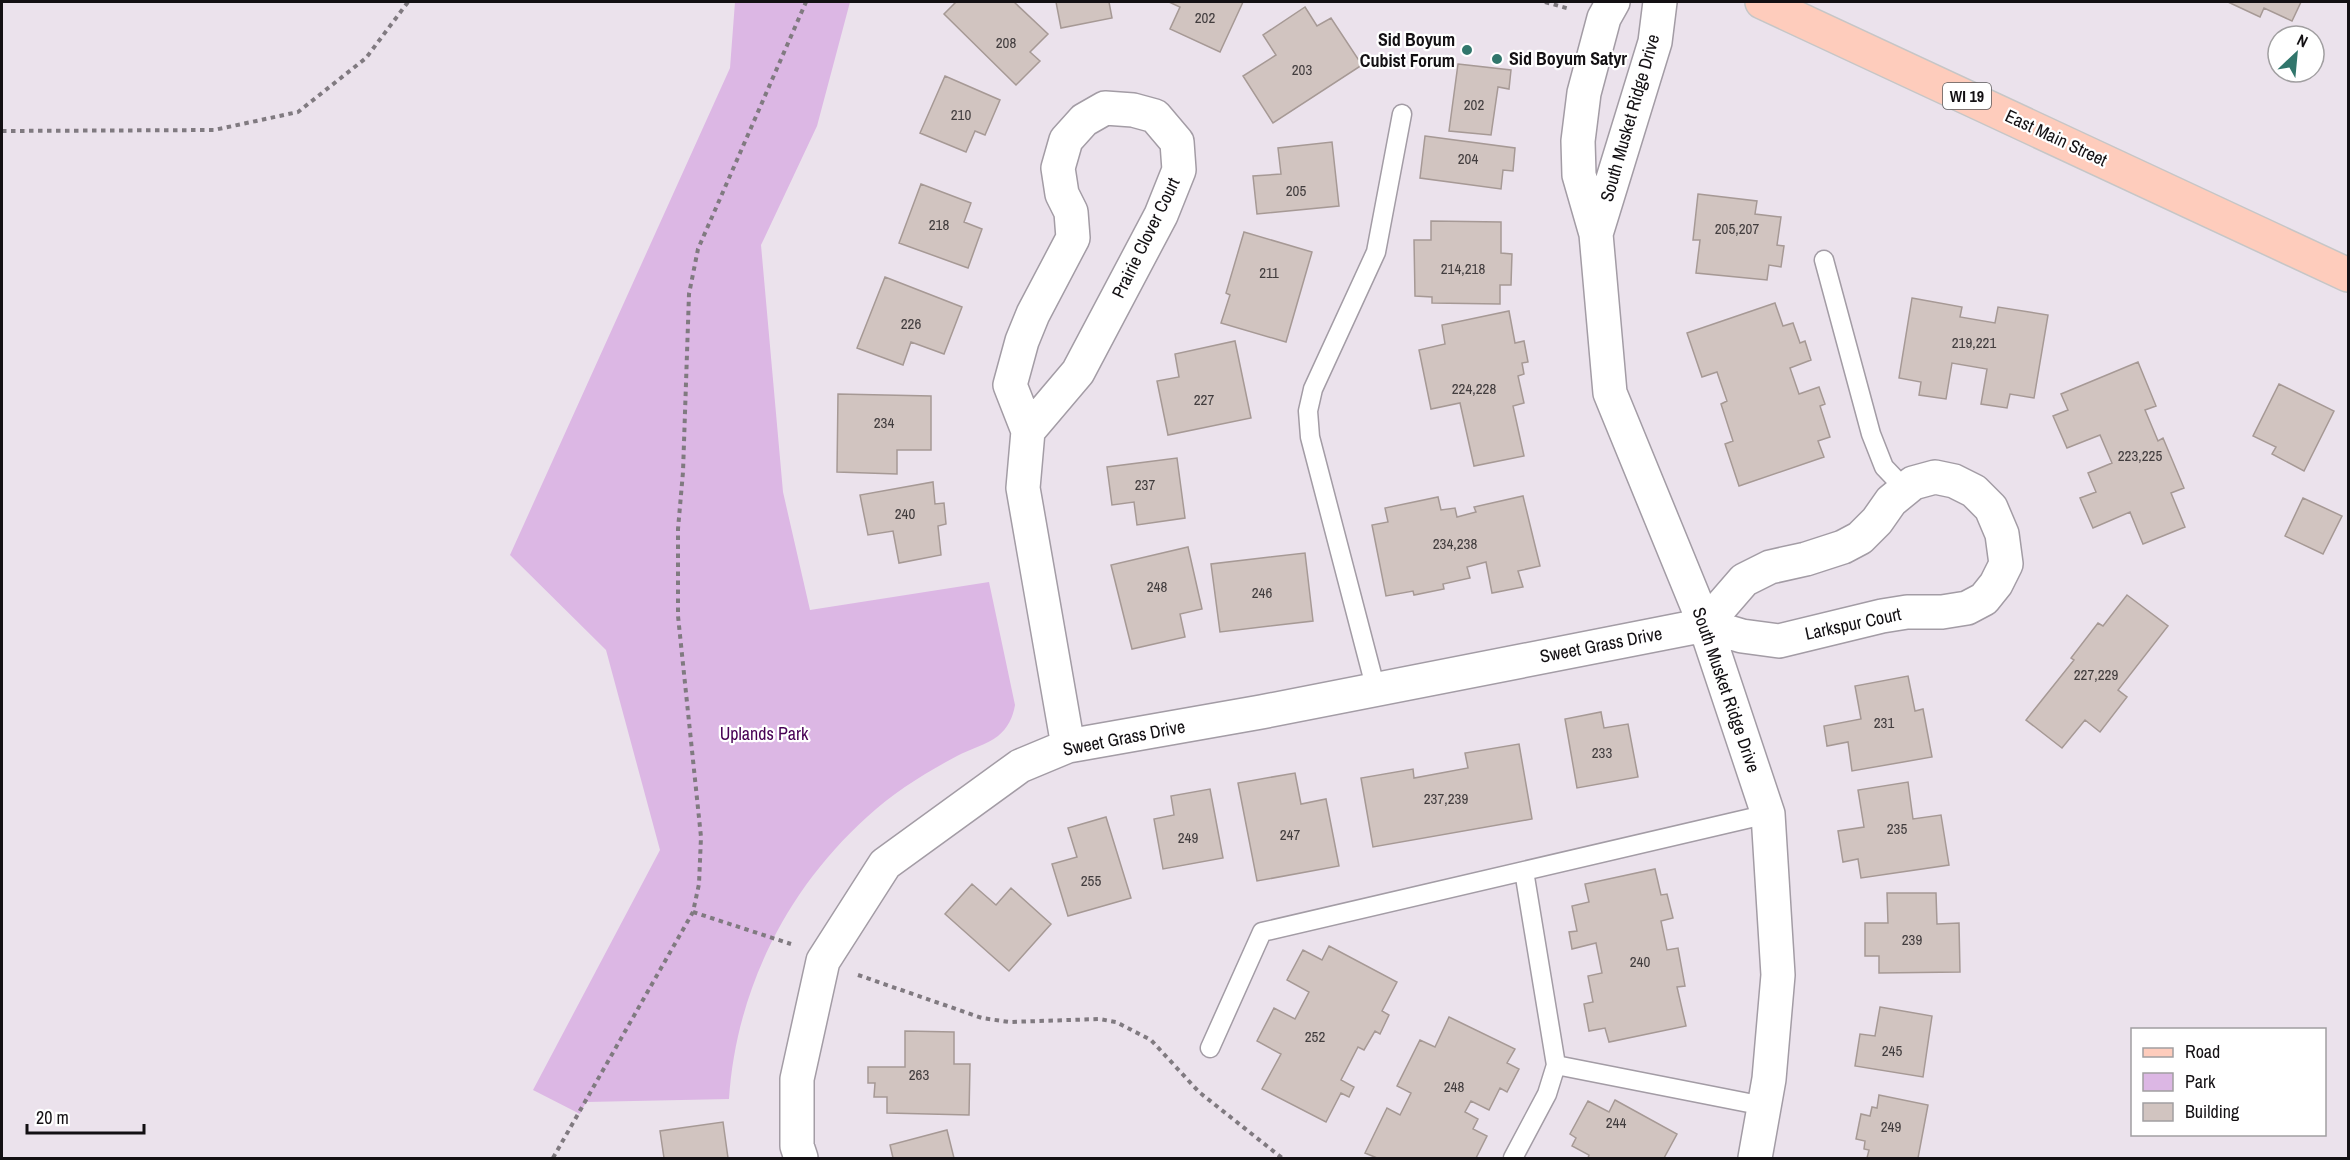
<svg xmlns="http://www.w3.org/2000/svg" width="2350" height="1160" viewBox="0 0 2350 1160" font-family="'Archivo Narrow',sans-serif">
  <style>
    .green { fill: #dcb7e4 }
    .building { fill: #d1c4c0; stroke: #a69995; stroke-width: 1.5 }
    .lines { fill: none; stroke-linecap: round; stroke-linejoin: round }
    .lane-casing { stroke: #a39ca5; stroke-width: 21 }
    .street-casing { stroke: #a39ca5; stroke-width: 36 }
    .primary-casing { stroke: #c6c6c6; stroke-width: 36 }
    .path { stroke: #807a80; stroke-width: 4; stroke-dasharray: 4.5 4.5; stroke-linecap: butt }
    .lane { stroke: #fff; stroke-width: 18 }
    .street { stroke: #fff; stroke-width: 33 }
    .primary { stroke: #feccbc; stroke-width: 33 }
    .poi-dot { fill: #31766c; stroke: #fff; stroke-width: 2 }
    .labels { text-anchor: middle; stroke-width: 4.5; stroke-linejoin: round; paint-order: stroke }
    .number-label { font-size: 15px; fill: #423d3e }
    .shield { fill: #fff; stroke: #5a585a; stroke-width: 1.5 }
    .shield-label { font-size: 16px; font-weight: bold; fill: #131013 }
    .poi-label { font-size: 18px; font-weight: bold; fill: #131013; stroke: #fff; text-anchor: end }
    .street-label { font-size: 18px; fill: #131013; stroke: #fff }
    .park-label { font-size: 18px; fill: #470154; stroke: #fff }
  </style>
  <rect width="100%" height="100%" fill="#ebe2ec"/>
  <path class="green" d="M735,2H850L817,126L761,245L783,492L810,610L989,582L1015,705C1013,717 1008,728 998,736C986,745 970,749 957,756C925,773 894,792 867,817C787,889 736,990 729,1099L586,1102L580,1114L533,1090L660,850L606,650L510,555L730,68Z"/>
  <path class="building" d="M956,2H1014L1048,34L1030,52L1040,61L1016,85L944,14Z
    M1056,2H1109L1112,18L1061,28Z
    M1169,2H1243L1220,52L1170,29L1180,7Z
    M2228,2H2301L2292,21L2264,8L2260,17Z
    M1305,7L1317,26L1331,18L1362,65L1273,123L1243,76L1276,55L1263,35Z
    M1458,64L1511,70L1509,89L1498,87L1491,135L1449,131Z
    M945,76L1000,100L985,135L975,131L966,152L920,133Z
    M1425,136L1515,148L1513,171L1503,170L1501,189L1420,178Z
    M1332,142L1339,206L1257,214L1253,176L1281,174L1278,148Z
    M921,184L971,203L964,222L982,229L968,268L899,243Z
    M1698,194L1757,201L1755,214L1781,217L1777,245L1784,246L1781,267L1769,265L1767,280L1696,273L1700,240H1693Z
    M1431,221L1501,222V253L1512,254L1511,285H1500V304L1432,303V297L1415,296L1414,240H1431Z
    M1244,232L1312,252L1286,342L1221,323L1230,295L1226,293Z
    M885,277L962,307L944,354L911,342L903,365L857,348Z
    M1912,298L1962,307L1960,317L1995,323L1998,307L2048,315L2034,398L2010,394L2007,408L1981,404L1987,369L1952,363L1946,399L1919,395L1921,382L1899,378Z
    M1775,303L1783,326L1793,323L1800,343L1805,341L1811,360L1790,368L1799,394L1819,387L1825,404L1820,406L1830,437L1818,441L1824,457L1739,486L1725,444L1733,441L1721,404L1727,401L1717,372L1702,377L1687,333Z
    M1509,311L1515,343L1524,341L1528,362L1522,363L1524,374L1518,376L1524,403L1513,406L1524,456L1474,466L1460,403L1431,409L1419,350L1445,344L1442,325Z
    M1235,341L1251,418L1168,435L1157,381L1179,377L1175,354Z
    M2138,362L2156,406L2145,410L2158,441L2163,438L2184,488L2171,493L2185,527L2143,544L2130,512L2093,528L2080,498L2096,492L2088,473L2112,463L2100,435L2067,448L2053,416L2068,410L2061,394Z
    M2279,384L2334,411L2304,471L2272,454L2276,447L2253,436Z
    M838,394L931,396V450H897V474L837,472Z
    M1177,458L1185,518L1137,525L1134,502L1112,505L1107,467Z
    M933,482L935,504L944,503L946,524L938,526L941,555L899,563L893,531L868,535L860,495Z
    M1523,496L1540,566L1518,571L1523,587L1492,593L1486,562L1467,567L1470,578L1443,584L1444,589L1414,595L1413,591L1386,596L1372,525L1388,522L1385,508L1438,497L1441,510L1455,508L1457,517L1476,512L1474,507Z
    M2303,498L2342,516L2323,554L2285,536Z
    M1188,547L1202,609L1180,614L1185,637L1132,649L1111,565Z
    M1305,553L1313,621L1220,632L1211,564Z
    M2127,595L2168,626L2118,690L2127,697L2100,732L2085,720L2062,748L2026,720L2074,660L2071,658L2098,623L2103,626Z
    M1908,676L1915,711L1923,709L1932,757L1852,771L1848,742L1827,746L1824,726L1861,719L1855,686Z
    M1601,712L1604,728L1628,724L1638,777L1577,788L1565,719Z
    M1519,744L1532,819L1373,847L1361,778L1413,769L1414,778L1468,768L1465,753Z
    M1295,773L1301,804L1326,799L1339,866L1257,881L1238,783Z
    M1908,782L1913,819L1941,815L1949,865L1861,878L1858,859L1843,862L1838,831L1864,827L1858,790Z
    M1210,789L1223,858L1163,869L1154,819L1174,815L1171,796Z
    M1106,817L1131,898L1068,916L1052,864L1077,857L1068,828Z
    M1655,869L1661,895L1667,894L1673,918L1661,921L1667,950L1678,948L1685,986L1677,987L1686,1026L1609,1042L1605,1028L1589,1031L1584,1004L1593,1002L1588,976L1602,973L1596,943L1572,949L1569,932L1577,931L1572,906L1589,902L1585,884Z
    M972,884L996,905L1011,888L1051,924L1009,971L945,914Z
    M1887,893H1936L1937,924L1959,923L1960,972L1879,973V956H1865V923H1888Z
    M1329,946L1397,982L1382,1011L1389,1015L1380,1034L1375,1031L1364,1050L1358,1047L1341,1080L1354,1087L1349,1097L1341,1093L1326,1122L1262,1089L1281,1054L1257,1041L1274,1008L1295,1019L1309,992L1287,980L1303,950L1322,960Z
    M1880,1007L1932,1016L1923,1077L1855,1066L1860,1034L1875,1036Z
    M1449,1017L1515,1049L1507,1063L1519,1069L1507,1092L1500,1088L1489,1110L1471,1101L1465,1112L1478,1119L1473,1129L1487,1136L1476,1158H1377L1365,1153L1387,1108L1400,1115L1411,1093L1397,1086L1420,1040L1435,1047Z
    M905,1031L954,1032V1064H970L969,1115L887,1113V1097H874L875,1083H868V1067H905Z
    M1879,1095L1928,1105L1918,1158H1867L1869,1150L1864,1149L1865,1141L1856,1139L1861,1114L1870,1116L1872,1107L1877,1108Z
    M1615,1100L1677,1134L1664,1158H1588L1589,1155L1572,1146L1576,1138L1570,1134L1588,1101L1609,1112Z
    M723,1122L728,1158H664L660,1131Z
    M947,1130L954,1158H893L890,1145Z"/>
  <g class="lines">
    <g class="lane-casing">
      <path id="lane" d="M1824,260L1871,434L1884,467L1905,489
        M1376,690L1310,437L1308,411L1313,389L1376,252L1402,114
        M1210,1048L1262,932L1768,814
        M1556,1065L1764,1106
        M1513,1158L1547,1094L1556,1065L1524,871"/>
    </g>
    <g class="street-casing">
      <path id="street" d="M1613,2L1604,18L1584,93L1578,141L1579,175L1596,234L1610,393L1705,625L1768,814L1778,975L1769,1079L1755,1158
        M1596,234L1655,42L1660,2
        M1028,431L1078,372L1161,215L1179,170L1177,142L1155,116L1133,110L1105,108L1084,120L1066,140L1058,168L1062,194L1071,212L1073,238L1033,314L1022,341L1010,385L1028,431L1023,488L1068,746
        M801,1158L797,1146V1079L823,961L885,864L1020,766L1068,746L1261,712L1705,625L1742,636L1779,641L1882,616L1907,612H1942L1967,608L1984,599L1996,584L2006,564L2002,534L1991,508L1974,491L1954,481L1935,477L1913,483L1891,501L1877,521L1860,538L1843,547L1806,559L1770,567L1744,580L1705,625"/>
    </g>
    <g class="primary-casing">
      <path id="primary" d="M1762,2L2348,275"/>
    </g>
    <path class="path" d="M1545,2L1570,9
      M2,131L214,130L298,112L366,58L408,2
      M693,912L791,944
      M858,975L982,1018L1009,1022L1099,1019L1116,1022L1151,1040L1199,1092L1282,1158
      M553,1158L693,912L699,884L701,837L678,616V529L683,472L689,294L698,249L806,2"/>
    <use href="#lane" class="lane"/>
    <use href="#street" class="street"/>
    <use href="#primary" class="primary"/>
  </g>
  <g class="poi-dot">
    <circle cx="1467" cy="50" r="6"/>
    <circle cx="1497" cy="59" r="6"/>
  </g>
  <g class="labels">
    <g class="number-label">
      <text x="1205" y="23">202</text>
      <text x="1006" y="48">208</text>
      <text x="1302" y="75">203</text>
      <text x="1474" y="110">202</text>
      <text x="961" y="120">210</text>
      <text x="1468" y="164">204</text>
      <text x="1296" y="196">205</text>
      <text x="939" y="230">218</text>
      <text x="1737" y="234">205,207</text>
      <text x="1463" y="274">214,218</text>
      <text x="1269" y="278">211</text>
      <text x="911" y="329">226</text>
      <text x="1974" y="348">219,221</text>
      <text x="1474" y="394">224,228</text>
      <text x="1204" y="405">227</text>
      <text x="884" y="428">234</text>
      <text x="2140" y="461">223,225</text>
      <text x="1145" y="490">237</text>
      <text x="905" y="519">240</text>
      <text x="1455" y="549">234,238</text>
      <text x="1157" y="592">248</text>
      <text x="1262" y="598">246</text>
      <text x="2096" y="680">227,229</text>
      <text x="1884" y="728">231</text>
      <text x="1602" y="758">233</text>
      <text x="1446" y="804">237,239</text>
      <text x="1897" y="834">235</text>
      <text x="1290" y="840">247</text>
      <text x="1188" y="843">249</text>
      <text x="1091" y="886">255</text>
      <text x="1912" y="945">239</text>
      <text x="1640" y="967">240</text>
      <text x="1315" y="1042">252</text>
      <text x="1892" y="1056">245</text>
      <text x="919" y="1080">263</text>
      <text x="1454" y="1092">248</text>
      <text x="1616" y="1128">244</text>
      <text x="1891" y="1132">249</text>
    </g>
    <rect class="shield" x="1943" y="83" width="48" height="26" rx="4.5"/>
    <g class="shield-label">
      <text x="1967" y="102">WI 19</text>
    </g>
    <g class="poi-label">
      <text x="1455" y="46">Sid Boyum<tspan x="1455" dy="21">Cubist Forum</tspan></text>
      <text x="1509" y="65" text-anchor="start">Sid Boyum Satyr</text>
    </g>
    <g class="street-label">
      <text transform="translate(1630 118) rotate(-74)" y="6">South Musket Ridge Drive</text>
      <text transform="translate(2056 138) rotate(25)" y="6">East Main Street</text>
      <text transform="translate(1146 238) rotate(-64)" y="6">Prairie Clover Court</text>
      <text transform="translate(1853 624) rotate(-12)" y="6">Larkspur Court</text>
      <text transform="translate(1601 645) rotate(-11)" y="6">Sweet Grass Drive</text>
      <text transform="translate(1726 690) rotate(71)" y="6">South Musket Ridge Drive</text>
      <text transform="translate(1124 738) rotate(-11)" y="6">Sweet Grass Drive</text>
    </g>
    <g class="park-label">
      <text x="764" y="740">Uplands Park</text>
    </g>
  </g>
  <rect width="2350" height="1160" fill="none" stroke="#131013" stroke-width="6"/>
  <rect x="2131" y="1028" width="195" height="108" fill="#ffffff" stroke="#a19fa1" stroke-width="1.5"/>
  <rect x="2143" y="1048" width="30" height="9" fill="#feccbc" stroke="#a19fa1" stroke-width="1.5"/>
  <text x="2185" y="1058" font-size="18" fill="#131013">Road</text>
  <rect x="2143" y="1073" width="30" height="18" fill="#dcb7e4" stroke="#a19fa1" stroke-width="1.5"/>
  <text x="2185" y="1088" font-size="18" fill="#131013">Park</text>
  <rect x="2143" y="1103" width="30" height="18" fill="#d1c4c0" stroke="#a19fa1" stroke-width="1.5"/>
  <text x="2185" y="1118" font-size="18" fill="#131013">Building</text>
  <g transform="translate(2296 54) rotate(26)"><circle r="28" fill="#ffffff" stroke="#a19fa1" stroke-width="1.5"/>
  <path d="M0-4.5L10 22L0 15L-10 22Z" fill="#31766c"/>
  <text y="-9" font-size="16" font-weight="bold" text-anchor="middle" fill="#131013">N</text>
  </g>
  <path d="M27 1124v9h117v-9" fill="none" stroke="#131013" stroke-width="3"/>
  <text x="36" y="1124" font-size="18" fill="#131013" stroke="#ffffff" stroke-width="4.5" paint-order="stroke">20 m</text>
</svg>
